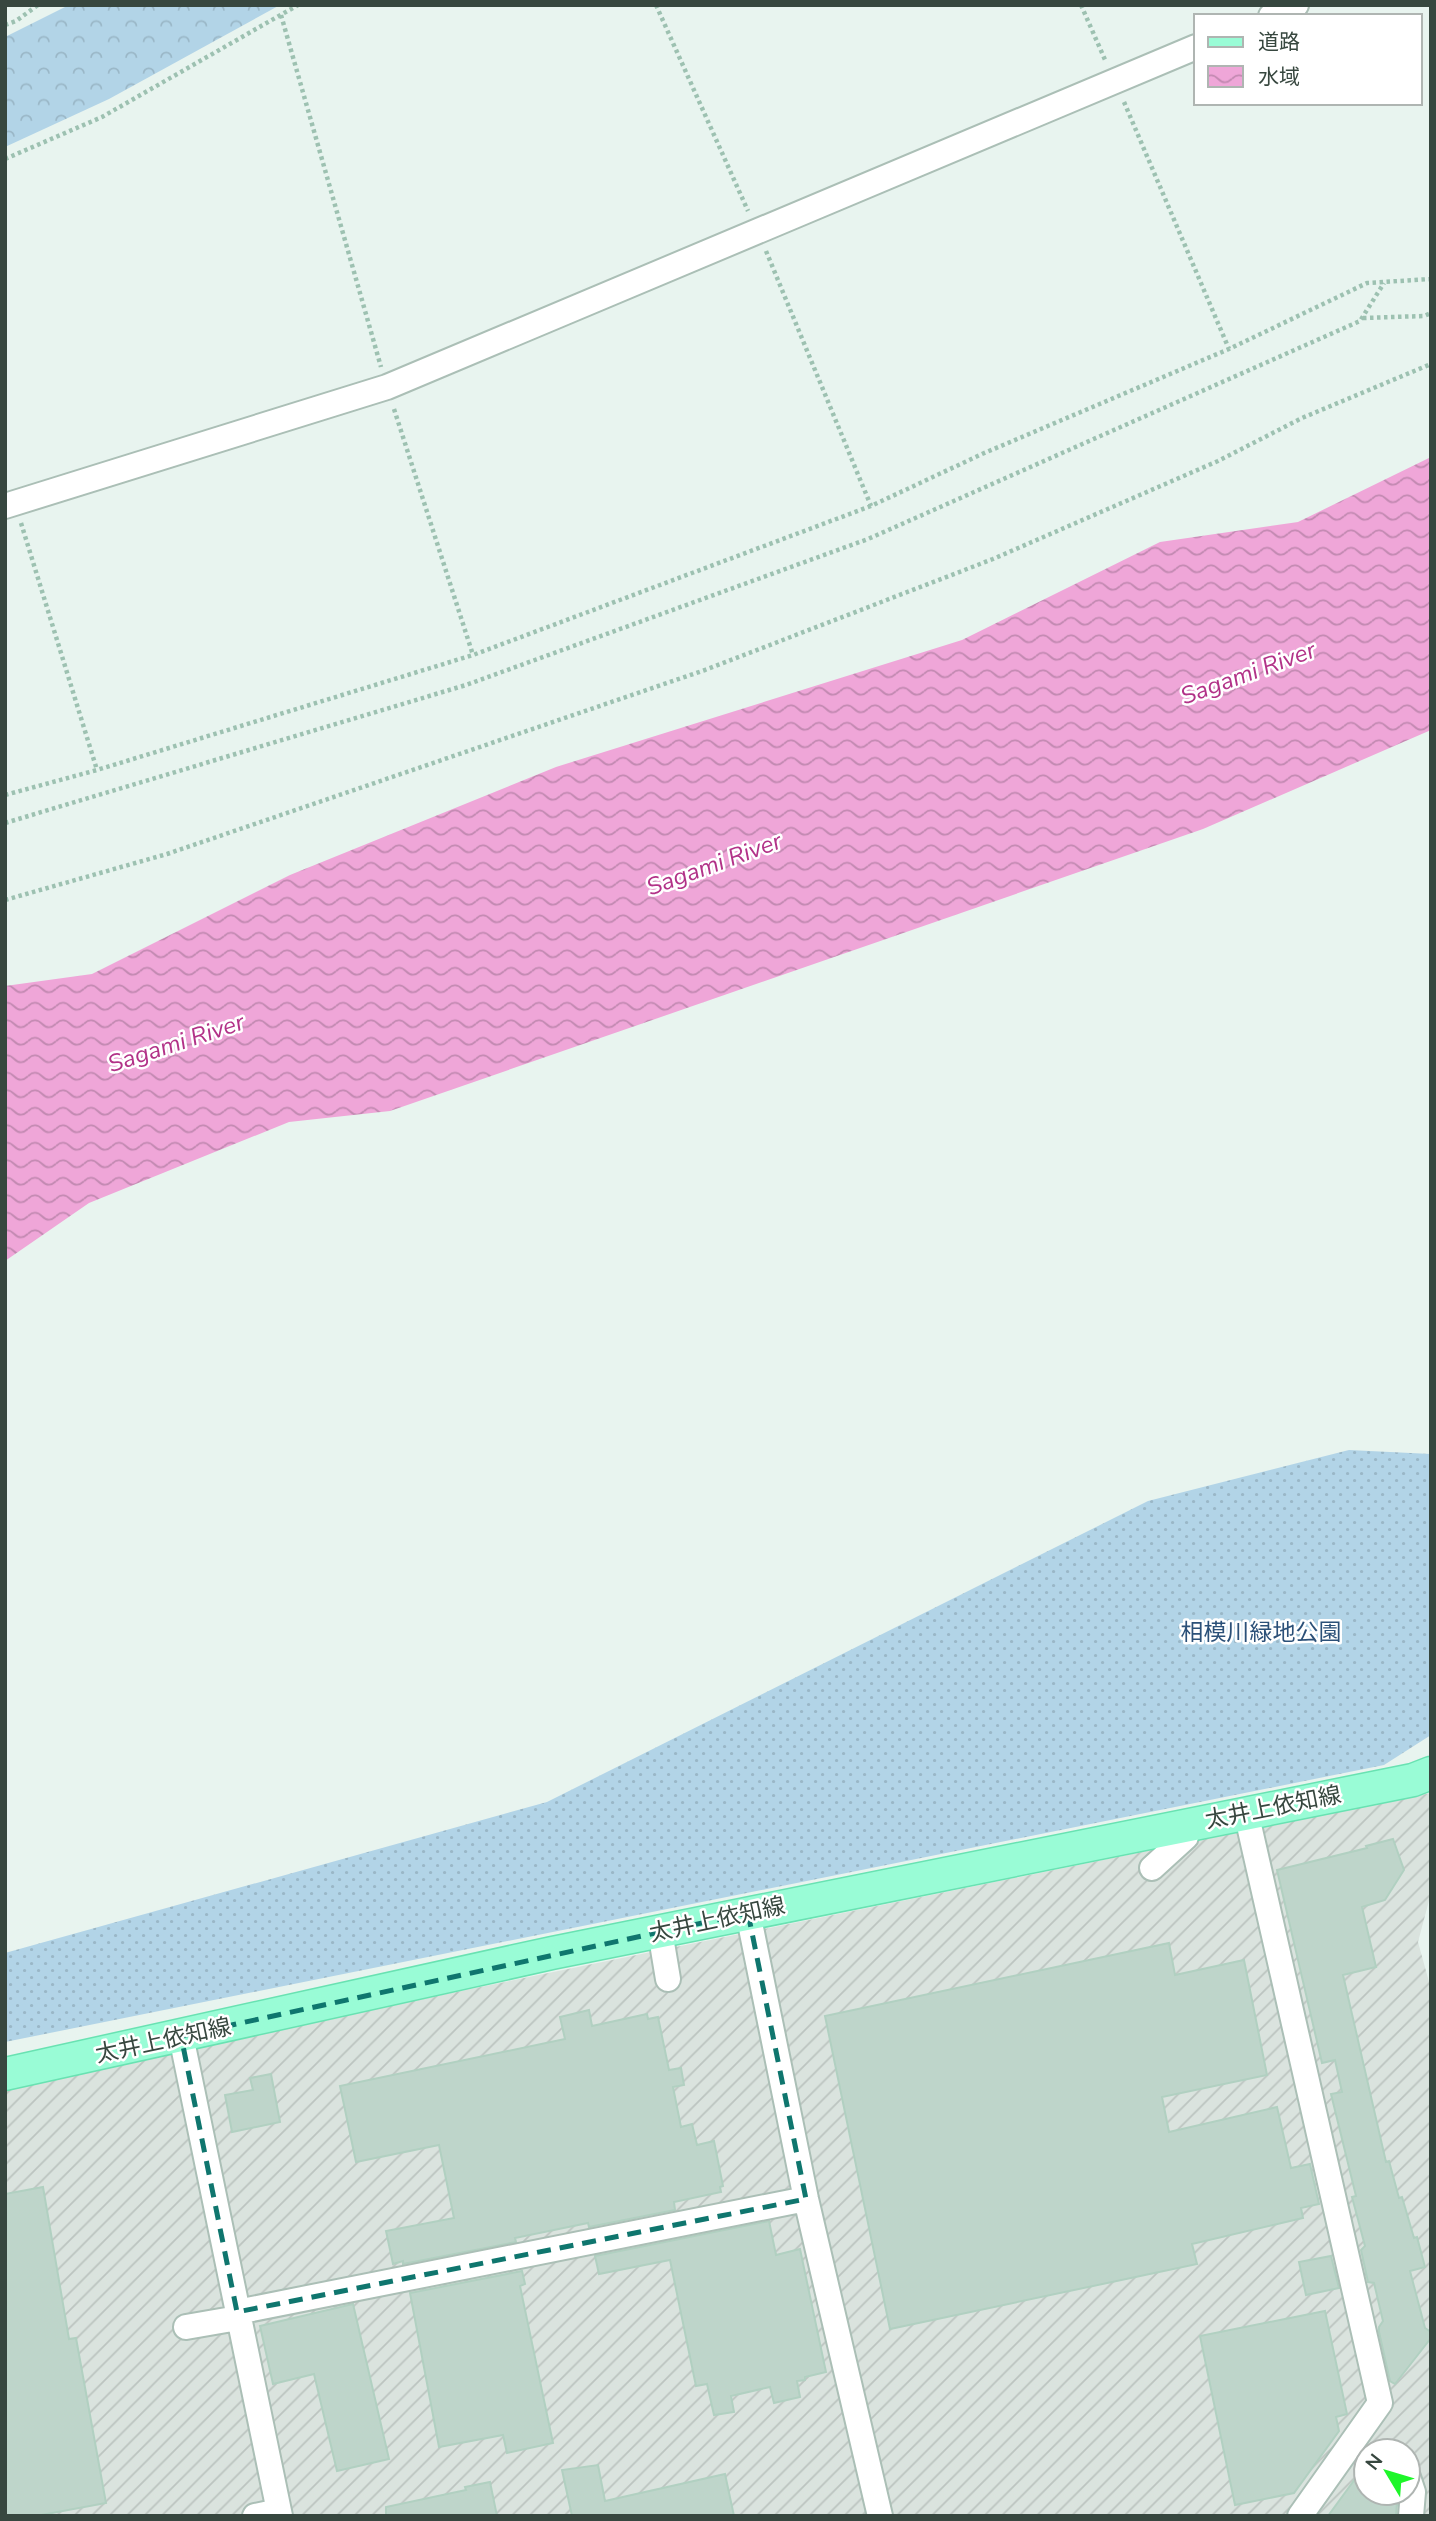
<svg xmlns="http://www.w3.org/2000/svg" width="1436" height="2521" viewBox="0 0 1436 2521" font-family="'Nunito Sans','Noto Sans JP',sans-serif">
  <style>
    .industrial { fill: url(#industrial-furrows); fill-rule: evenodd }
    .grass { fill: url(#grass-dots) }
    .forest { fill: url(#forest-crowns) }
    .water { fill: url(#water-waves) }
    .building { fill: #bed5ca; stroke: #b1d0c1; stroke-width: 2 }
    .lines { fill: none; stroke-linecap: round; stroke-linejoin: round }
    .minor-casing { stroke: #abbfb6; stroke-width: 28 }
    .major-casing { stroke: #69e2b2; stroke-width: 35 }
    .path { stroke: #9dc1b1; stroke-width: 4.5; stroke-dasharray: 3.5 3.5; stroke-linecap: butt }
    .minor { stroke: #fff; stroke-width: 24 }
    .major { stroke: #99fcd6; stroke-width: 32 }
    .marked { fill: none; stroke: #0f766e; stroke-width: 5; stroke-dasharray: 14 9; stroke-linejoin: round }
    .labels { text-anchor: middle; stroke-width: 5; stroke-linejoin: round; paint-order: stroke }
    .park-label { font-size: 23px; fill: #2b5078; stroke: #fff }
    .street-label { font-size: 23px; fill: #37473f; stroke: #fff }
    .water-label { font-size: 24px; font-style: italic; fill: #b23288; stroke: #fff }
  </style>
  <defs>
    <pattern id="industrial-furrows" width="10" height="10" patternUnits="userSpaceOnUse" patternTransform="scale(1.75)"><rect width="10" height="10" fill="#dae3de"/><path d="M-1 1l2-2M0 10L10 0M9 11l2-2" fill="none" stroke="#bcc4c0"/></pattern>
    <pattern id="grass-dots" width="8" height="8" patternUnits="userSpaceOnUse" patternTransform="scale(1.75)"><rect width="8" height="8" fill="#b2d4e7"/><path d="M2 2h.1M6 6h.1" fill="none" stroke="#9ab7c7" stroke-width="1.8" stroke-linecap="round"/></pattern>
    <pattern id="forest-crowns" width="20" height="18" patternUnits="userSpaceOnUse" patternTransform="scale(1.75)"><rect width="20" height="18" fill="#b2d4e7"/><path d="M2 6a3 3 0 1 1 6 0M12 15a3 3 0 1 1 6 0" fill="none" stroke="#9ab7c7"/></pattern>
    <pattern id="water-waves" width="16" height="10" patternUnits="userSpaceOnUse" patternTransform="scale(1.75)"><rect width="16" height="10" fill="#efa6d8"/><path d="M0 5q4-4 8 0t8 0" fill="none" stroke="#c289b1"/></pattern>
  </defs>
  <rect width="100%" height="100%" fill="#e8f4ef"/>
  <path class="industrial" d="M1431,1793V1893L1418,1942L1431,1989V2516H5V2084ZM1366,2451H1408V2493H1366Z"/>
  <path class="grass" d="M1349,1450L1431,1454V1735L1384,1765L5,2042V1953L547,1802L1148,1501Z"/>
  <path class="forest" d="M69,5H280L109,99L5,147V37Z"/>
  <path class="water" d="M1431,457V730L1203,829L390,1111L289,1122L89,1203L5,1261V986L92,974L290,875L556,767L962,640L1160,542L1298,522Z"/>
  <path class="building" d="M1393,1839L1404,1870L1385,1900L1362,1907L1376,1967L1343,1975L1386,2162L1389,2161L1399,2198L1402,2197L1414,2238L1417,2237L1425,2267L1410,2271L1425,2328L1431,2332V2338L1395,2384L1390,2381L1379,2332V2327L1383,2321L1374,2283L1368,2282L1361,2250L1365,2246L1352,2197L1356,2196L1331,2094L1342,2092L1335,2060L1322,2063L1277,1870L1367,1848L1366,1846Z
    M1169,1943L1175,1975L1244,1960L1267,2075L1162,2097L1169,2132L1277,2107L1291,2168L1310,2164L1319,2204L1301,2208L1303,2218L1192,2244L1197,2264L890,2329L825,2016Z
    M589,2010L592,2026L647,2014L648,2019L658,2017L669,2070L681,2068L684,2085L673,2087L681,2127L692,2124L697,2145L714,2141L723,2186L720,2187L721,2192L674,2202L675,2210L589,2227L588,2223L515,2238L516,2242L403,2264V2261L393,2264L386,2231L454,2218L439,2145L356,2162L340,2086L565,2039L560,2017Z
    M271,2074L280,2122L232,2132L225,2095L253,2090L250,2078Z
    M43,2187L69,2339L76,2338L106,2503L36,2516H5V2194Z
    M769,2221L776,2255L800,2249L826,2372L805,2377V2380L797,2381L800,2397L774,2403L770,2387L731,2396L734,2412L714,2415L707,2384L696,2386L670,2260L599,2274L595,2256Z
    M1331,2256L1339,2288L1306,2295L1299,2262Z
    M522,2271L525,2284L520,2286L553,2443L507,2453L503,2435L439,2447L410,2293Z
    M353,2304L389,2459L337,2471L314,2374L273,2384L260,2326Z
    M1325,2311L1347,2414L1336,2417L1339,2431L1294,2493L1235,2505L1200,2336Z
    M1366,2464V2493H1385L1397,2502L1396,2516H1328Z
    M598,2465L605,2501L725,2474L734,2516H572L562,2470Z
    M490,2482L497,2516H386V2507L466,2490L465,2487Z"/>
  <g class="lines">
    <g class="minor-casing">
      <path id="minor" d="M1271,16L1296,5
        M5,506L387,387L1196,47
        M1246,1812L1380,2403L1300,2516
        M1152,1868L1186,1837L1188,1824
        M748,1913L806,2199L880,2516
        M660,1931L668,1979
        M181,2036L280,2516
        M237,2312L806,2199
        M186,2327L238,2318
        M1408,2477L1413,2492L1411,2516
        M255,2516L279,2511"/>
    </g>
    <g class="major-casing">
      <path id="major" d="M5,2074L552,1953L1413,1780L1431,1773"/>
    </g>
    <path class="path" d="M656,5L748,211
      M1081,5L1106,62
      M281,15L381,367
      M5,25L16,21L38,5
      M1124,102L1229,349
      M5,159L102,117L298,5
      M766,251L871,506
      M1363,318L1424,316L1431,313
      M394,409L473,655
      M21,523L97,770
      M5,795L97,770L473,655L871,506L982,454L1229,349L1367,283L1431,279
      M5,823L466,685L868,539L1360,321L1384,283
      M5,900L167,854L705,670L993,559L1218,461L1302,418L1431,364"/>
    <use href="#minor" class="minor"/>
    <use href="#major" class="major"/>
  </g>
  <path class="marked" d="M748,1913L806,2199L237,2312L181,2036Z"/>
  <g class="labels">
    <g class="park-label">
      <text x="1261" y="1640">相模川緑地公園</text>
    </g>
    <g class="street-label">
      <text transform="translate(1273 1807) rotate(-11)" y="8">太井上依知線</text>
      <text transform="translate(717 1919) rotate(-12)" y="8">太井上依知線</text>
      <text transform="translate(163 2040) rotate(-12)" y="8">太井上依知線</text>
    </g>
    <g class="water-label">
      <text transform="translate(1248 673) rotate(-20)" y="8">Sagami River</text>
      <text transform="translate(714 864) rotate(-20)" y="8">Sagami River</text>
      <text transform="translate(176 1043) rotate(-18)" y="8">Sagami River</text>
    </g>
  </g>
  <rect width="1436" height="2521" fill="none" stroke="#37473f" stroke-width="14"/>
  <rect x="1194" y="14" width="228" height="91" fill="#ffffff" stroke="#afb5b2" stroke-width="2"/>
  <rect x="1208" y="37" width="35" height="10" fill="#99fcd6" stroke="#afb5b2" stroke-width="2"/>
  <text x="1258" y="49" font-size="21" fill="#37473f">道路</text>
  <rect x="1208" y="66" width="35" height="21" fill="url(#water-waves)" stroke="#afb5b2" stroke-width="2"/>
  <text x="1258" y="84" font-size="21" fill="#37473f">水域</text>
  <g transform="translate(1387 2472) rotate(308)"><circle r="33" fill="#ffffff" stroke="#afb5b2" stroke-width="2"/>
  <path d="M0-5L12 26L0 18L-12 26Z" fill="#1ef62a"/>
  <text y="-10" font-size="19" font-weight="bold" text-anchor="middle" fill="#37473f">N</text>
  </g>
</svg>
